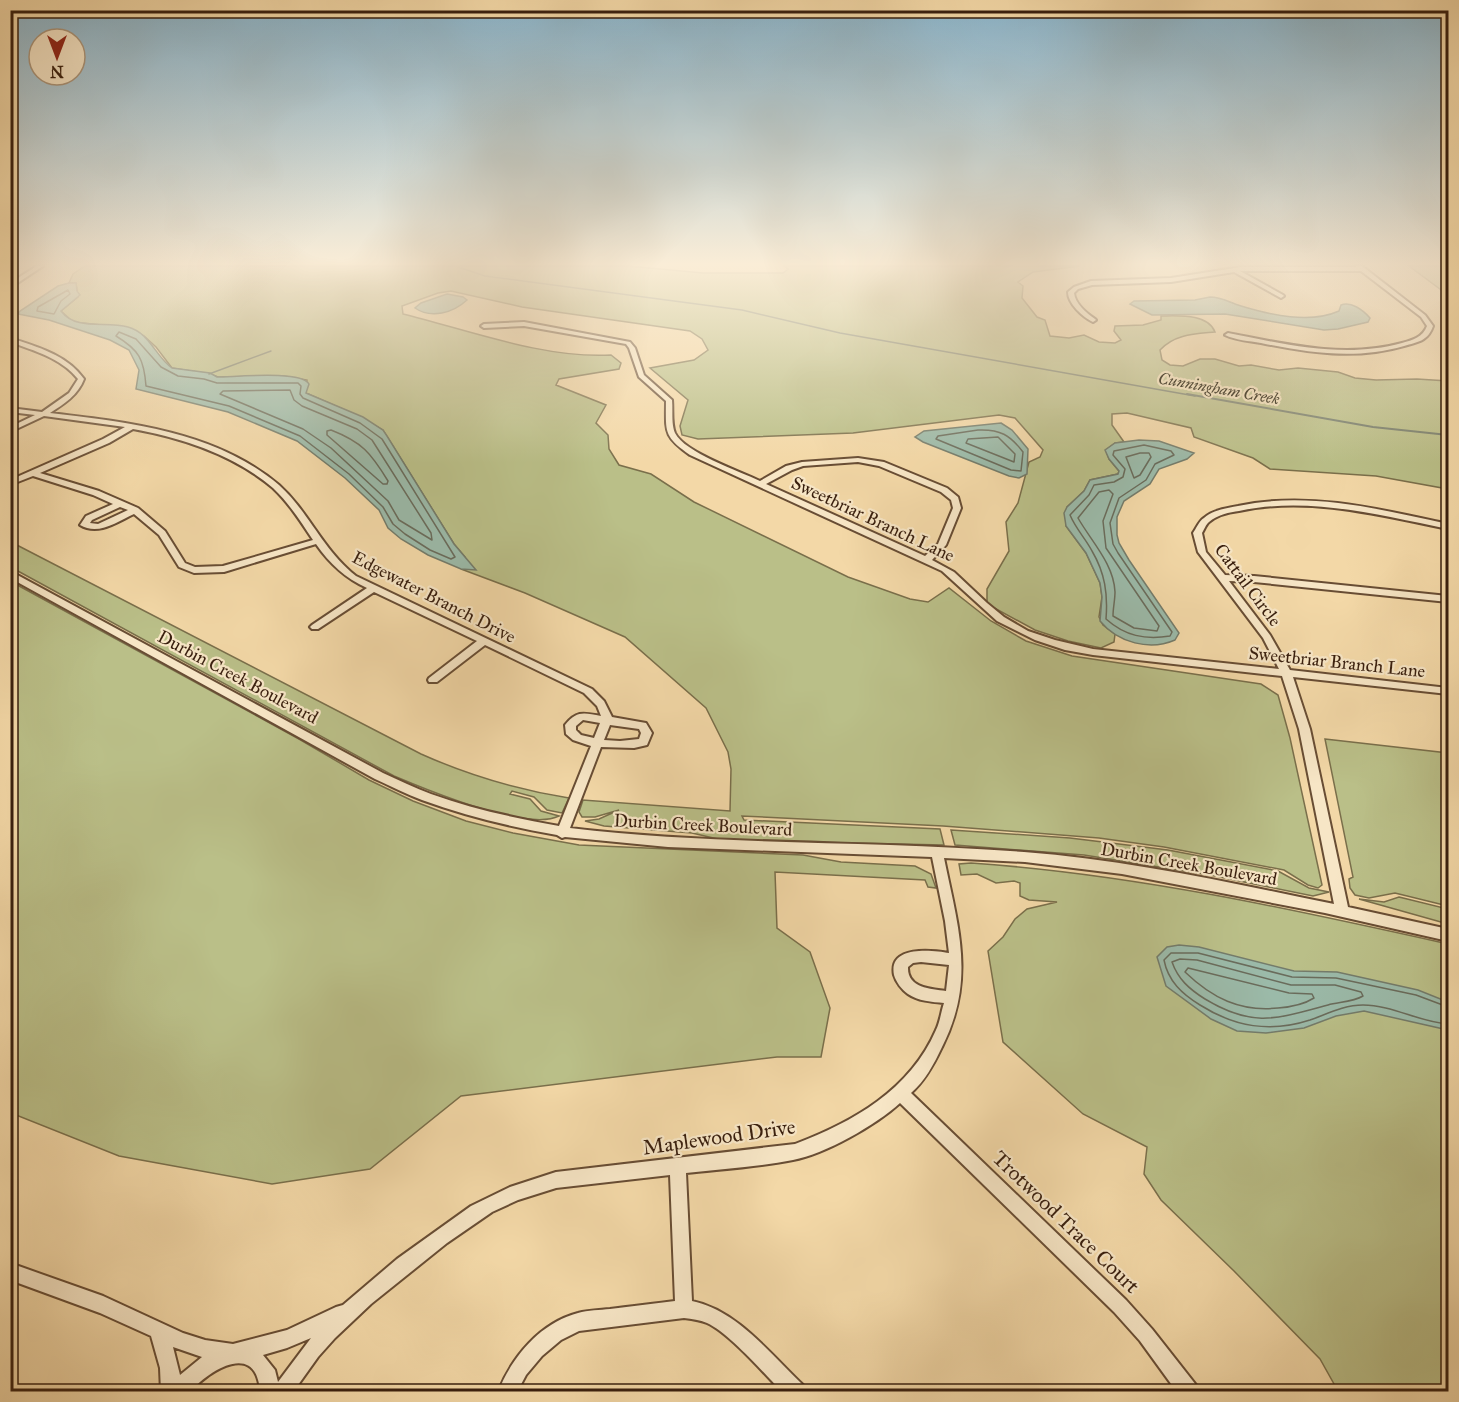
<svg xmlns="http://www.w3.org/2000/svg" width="1459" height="1402" viewBox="0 0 1459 1402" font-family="'IM FELL Great Primer',serif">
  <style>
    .green { fill: #babf88; stroke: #7a6f4b; stroke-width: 1.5 }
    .water { fill: #9bbaa9; stroke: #747c6b; stroke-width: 1.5 }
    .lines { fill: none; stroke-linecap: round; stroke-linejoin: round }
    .shore { stroke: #6a6c5c; stroke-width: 1.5 }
    .stream-far1 { stroke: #747c6b; stroke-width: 1.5 }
    .stream { stroke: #747c6b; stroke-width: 2 }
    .minor-casing { stroke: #684d34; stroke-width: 4 }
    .minor { fill: #f7e6c6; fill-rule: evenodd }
    .labels { text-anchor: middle; stroke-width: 4.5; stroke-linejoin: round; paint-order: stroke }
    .far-water-label { font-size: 16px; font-style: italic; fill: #564e3c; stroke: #f7e6c6 }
    .street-label { font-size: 18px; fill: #391f0e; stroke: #f7e6c6 }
    .near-street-label { font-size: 21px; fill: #391f0e; stroke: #f7e6c6 }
  </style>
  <rect width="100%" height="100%" fill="#f3d8a7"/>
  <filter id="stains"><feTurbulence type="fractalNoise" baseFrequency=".00333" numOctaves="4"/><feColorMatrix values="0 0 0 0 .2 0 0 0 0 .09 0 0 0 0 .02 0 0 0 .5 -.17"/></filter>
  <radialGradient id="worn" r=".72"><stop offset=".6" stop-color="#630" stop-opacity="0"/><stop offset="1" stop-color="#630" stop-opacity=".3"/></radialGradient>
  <path class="green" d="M85,266H628L703,273H783L788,269L784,266H1080L1033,272L1018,282L1023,286L1022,298L1037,317L1045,320L1050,336L1069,338L1084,335L1099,342L1115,343L1121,340L1114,331L1115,326L1143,325L1161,320V316C1177,316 1208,313 1215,332C1195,334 1175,334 1160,350L1162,360L1170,365L1183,366L1200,359H1215L1239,366L1251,365L1279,370L1298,368L1338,372L1355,378L1376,380L1417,379L1448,381V489L1376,476L1270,469L1253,458L1194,437L1191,428L1127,413L1112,414V425L1124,442L1115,443L1106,450L1109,459L1119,471L1118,474L1090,480L1084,491L1067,507L1066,526L1086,553L1100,583L1102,597L1099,617L1103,625L1115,634L1114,642L1101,648L1068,641L1035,630L987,604V589L1009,551L1006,522L1018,503L1029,462L1040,457L1043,450L1015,418L999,415L853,433L698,439L682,435L680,426L688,400L650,368L694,360L708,350L702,339L690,331L522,307L451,291L438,293L402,306L403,314C468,330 545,359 611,355L621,363L619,369L559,379L556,385L606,405L596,423L608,435L609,449L619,465L651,474L694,502L848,577L910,599L928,602L949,588L991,621L1026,641L1072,656L1261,684L1278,695L1290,738L1322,885L1318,888L1308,885L1284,870L1164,847L1099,838L943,826L742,816L744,820L940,829L944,845L722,840L692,833L604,826L585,821L599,819L619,810L595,817H582L579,812L583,800L730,811L731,769L728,752L706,708L625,637L525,593L461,569L465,570V557L454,544L383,430L356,415L306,393L307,380L284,376L218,377L210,374L172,368L156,347L144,336L130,328L73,322L61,311L78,297L76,283H69L73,274Z
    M1409,266H1448V295Z
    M11,542L421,754C468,775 519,790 569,798L562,813L547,810L534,797L512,791L510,794L530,799L541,811L559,816C527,832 427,790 394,776L16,570L11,567Z
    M10,581L299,739L369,780L413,801L466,821L513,833L579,845L803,855L841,862L915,866L931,874L936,888L928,887L925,880L775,872L777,928L810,952L830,1008L821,1057H777L461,1096L370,1169L272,1184L119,1156L11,1113Z
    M1325,739L1448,753V906L1395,893L1369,898L1355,895L1350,888L1349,879L1353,877Z
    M951,830L1070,838L1168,850L1278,871L1309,888L1329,892L1313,896L1215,876L1084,855L955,845Z
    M971,863C1133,874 1291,909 1448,944V1391H1338L1320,1359L1234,1271L1161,1200L1144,1174L1147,1147L1083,1114L1003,1042L988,951L1003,937L1015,919L1027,909L1057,902L1029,900L1020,896V883L1014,881L996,883L977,874L961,875L959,864Z
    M1399,897L1448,909V924L1359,899L1384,902Z"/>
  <path class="water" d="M69,283H76L77,291L80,295L61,311C76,331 105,321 128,327C150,333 155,356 172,368L210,373L217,377C235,377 301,370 309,384L306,393L363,417L383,430L387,436L454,544L476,570L461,569L428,555L401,539L388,528L379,510L345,478L297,441L228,412L136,389L139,370L129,350L110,340L49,320L18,314L20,311L58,286Z
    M447,294L463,297L467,300C453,313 431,319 415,308L421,303Z
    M1210,297C1222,297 1230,303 1241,306C1271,315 1310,324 1339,311L1341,305C1351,301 1363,310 1370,318L1368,322L1338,329L1324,330L1225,314L1152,315L1130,304L1134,301L1195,300Z
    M1001,423L1012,430L1028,449L1027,474L1019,478L1009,476L923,442L915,437L924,431Z
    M1139,440L1159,441L1194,453L1187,459L1159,469L1150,484L1124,501L1117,517V535L1119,543L1129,560L1179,633L1175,640C1150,651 1118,643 1100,621L1102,597L1100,583L1086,553L1066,526L1064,513L1067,507L1084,491L1090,480L1118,474L1119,471L1109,459L1105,450L1115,443Z
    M1179,945L1199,947L1294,971L1337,972L1418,990L1448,1002V1030L1364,1011L1336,1016L1304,1028L1266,1033L1237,1031L1211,1019L1166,986L1157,957L1167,947Z"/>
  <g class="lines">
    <path class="shore" d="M68,290L70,294L61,301L54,314L37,311L38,307Z
      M119,332L136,339L161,367L178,376L204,379L217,383H298L301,386L300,394L303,398L360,423L382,439L455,557L451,559L430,550L405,534L393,524L383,507L349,474L300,436L229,406L146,386C144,359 139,350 116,336Z
      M290,390L294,400L302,406L357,429L372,440L431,533L432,540L399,520L388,501L331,448L303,429L220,394L223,391Z
      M331,430C362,442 371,453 388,481L387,484H383L327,435V431Z
      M978,430C1000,429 1010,435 1023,452L1021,471L1011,470L936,439L938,436Z
      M998,437L1015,454L1014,462L966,443L968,439Z
      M1144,445L1171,451L1174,455L1155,464L1146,480L1119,498L1110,523L1113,544L1118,553L1172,632L1170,636C1145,640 1125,636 1106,619C1108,594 1105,573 1092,551C1085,538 1076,529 1070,515L1089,495L1094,485L1114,482L1123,477L1125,469L1113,455L1114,451Z
      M1140,453H1149L1151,457L1140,475L1134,478L1126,457Z
      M1109,490L1113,494L1103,521L1106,548L1159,626L1157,631L1134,628L1113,616C1113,608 1115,600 1115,592C1114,564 1091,541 1078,518L1099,492Z
      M1180,959L1197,960L1291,985H1335L1361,992L1363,996C1353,1002 1339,1002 1328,1005C1276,1019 1253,1028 1205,999C1189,989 1178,979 1172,962Z
      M1188,968L1289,993L1312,994L1314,998C1303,1005 1291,1007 1278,1008C1240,1012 1212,998 1185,972Z
      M1448,1007L1416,995L1336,978L1292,977L1198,953H1171L1164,960C1168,981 1182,994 1200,1005C1235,1027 1270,1033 1310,1020C1327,1014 1344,1005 1363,1005C1392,1005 1419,1022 1448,1024"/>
    <path class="stream-far1" d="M455,266L485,276L742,310L840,333L1195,396
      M1442,266L1448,272
      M209,374L271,351"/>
    <path class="stream" d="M1187,394L1373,427L1448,435"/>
    <g class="minor-casing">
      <path id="minor" d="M37,266H43L10,288V283Z
        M1356,266H1362L1425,315L1433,326C1428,341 1418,342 1404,346C1356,360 1309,353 1261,343C1249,341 1235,340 1225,335L1228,333C1285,344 1344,359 1402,343C1413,340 1423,337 1427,326L1421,317L1361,271H1240L1283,295L1284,296L1281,298L1234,272L1171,282L1092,285L1078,289L1074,293C1075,303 1086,313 1095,319L1096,320L1093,322C1083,317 1068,304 1068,292L1074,287L1091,281L1171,278L1241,267H1356Z
        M524,322L630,342L635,348L644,375L672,400C673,410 671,424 675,433C684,452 739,471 760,481L786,466L802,462L858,458L884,462L947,488L958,497L961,508L946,545L932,560L954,572L987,603L1004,617L1028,631L1055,640L1093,649L1279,669L1263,638L1198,552L1193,533C1196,529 1199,521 1204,518C1213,510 1227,508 1238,506C1308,491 1380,509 1448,524V529C1380,515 1308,496 1239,511C1230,512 1217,515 1209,522C1206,524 1204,530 1202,533L1206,552L1225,575L1254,576L1448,596V602L1254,582L1229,581L1270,635L1290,670L1448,688V694L1293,677L1310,729L1348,907L1448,929V941L1325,913L1122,874L1025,862L944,858C958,927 976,980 942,1047C934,1064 925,1081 911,1093L1126,1300L1152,1329L1196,1385L1198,1392H1177L1140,1341L1114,1312L900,1103C876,1125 825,1154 793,1160C758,1167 722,1169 686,1173L692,1301C737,1310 771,1355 803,1385L805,1392H782C764,1373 729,1333 707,1323C700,1320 692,1319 684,1318L579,1331L561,1340L542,1356L526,1375L517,1392H498C512,1357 540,1323 578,1313C588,1310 600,1310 610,1309C632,1306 653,1304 675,1301L670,1175L556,1188L518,1200L492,1212L447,1243L371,1304L335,1338L318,1357L293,1392H260C257,1341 210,1369 190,1392H161L160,1368L151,1336L100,1313L10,1280V1263L103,1296L183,1333L205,1340L233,1344L287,1330L336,1307L343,1305L397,1259L471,1206L510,1187L556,1172L795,1144C853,1122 910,1090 936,1030C940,1022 941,1012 944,1003C932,1002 918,1001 908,994C902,990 896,982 894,975C888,945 932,950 949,953L945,921L932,857L668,847L565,837L562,838L557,835C511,827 466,816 422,800C406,794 391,786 375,779L10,578V571L383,773C399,780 415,788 431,794C472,809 515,818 559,826L591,746L573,740L566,734L565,725C577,710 584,713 601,716L597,706L584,693L485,645L437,682H429L428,680L429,678L477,641L374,592L318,629H312L310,627L312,625L367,588C345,578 330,564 316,544L224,572L194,573L179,567L159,535L134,514C117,522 98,536 80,525L86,516L113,504L93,495L33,476L10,485V480L103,439L125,427L44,416L10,432V427L35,415L10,412V408L42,412L69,393L78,379C61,358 35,351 10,342V338C38,347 67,355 84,379C78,395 64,404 50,413C128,422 217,432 279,485C309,512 322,549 356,576L592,689L604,701L612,717L646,723L652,733L647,745L634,748L601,747L570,828C721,846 873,840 1024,852C1129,860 1232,883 1334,904L1299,729L1282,676L1093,655L1065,650L1035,640L997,621L942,571L690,455C663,436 666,432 666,401L639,377L629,348L626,344L524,326L484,328L481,326L484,324ZM133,429C183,438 234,455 273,488C289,503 301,522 313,540L223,566L195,567L185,563L165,531L138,508L99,491L40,473L109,443ZM858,462L879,466L941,492L951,500L953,508L938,544L925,556L766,484L792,470L803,466ZM120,507L128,510L98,524L90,523L92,520ZM583,720L600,723L594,738L581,735L576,730V726ZM610,725L639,729L641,733L639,739L620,741L604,740ZM921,962L949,965L946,991C930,989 907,988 908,967L913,963ZM311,1338L278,1382L275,1370L263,1355L287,1348ZM173,1347L202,1357L180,1375Z"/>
    </g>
    <use href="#minor" class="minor"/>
  </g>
  <linearGradient id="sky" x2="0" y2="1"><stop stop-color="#89b6cf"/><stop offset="0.57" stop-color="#faedd7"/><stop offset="1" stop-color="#faedd7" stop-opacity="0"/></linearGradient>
  <rect width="1459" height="463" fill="url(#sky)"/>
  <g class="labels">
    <g class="far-water-label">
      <text transform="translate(1219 388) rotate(10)" y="6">Cunningham Creek</text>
    </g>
    <g class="street-label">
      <text transform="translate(873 519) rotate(25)" y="6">Sweetbriar Branch Lane</text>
      <text transform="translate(1248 585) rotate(53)" y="6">Cattail Circle</text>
      <text transform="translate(434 597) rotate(27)" y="6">Edgewater Branch Drive</text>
      <text transform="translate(1337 662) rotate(6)" y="6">Sweetbriar Branch Lane</text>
      <text transform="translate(238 677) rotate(28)" y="6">Durbin Creek Boulevard</text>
      <text transform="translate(703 825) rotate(3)" y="6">Durbin Creek Boulevard</text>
      <text transform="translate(1189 864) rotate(10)" y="6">Durbin Creek Boulevard</text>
    </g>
    <g class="near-street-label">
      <text transform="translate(719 1137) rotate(-8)" y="7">Maplewood Drive</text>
      <text transform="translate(1066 1222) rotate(44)" y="7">Trotwood Trace Court</text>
    </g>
  </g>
  <rect width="1459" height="1402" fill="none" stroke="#f3d8a7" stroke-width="36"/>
  <rect x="12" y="12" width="1435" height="1378" fill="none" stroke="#391f0e" stroke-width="3"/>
  <rect x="18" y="18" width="1423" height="1366" fill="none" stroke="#391f0e" stroke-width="1.5"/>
  <g transform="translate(57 57) rotate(180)"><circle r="28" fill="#f7e6c6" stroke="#ab967c" stroke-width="1.5"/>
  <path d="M0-4.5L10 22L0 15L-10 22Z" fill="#8f2418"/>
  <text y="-9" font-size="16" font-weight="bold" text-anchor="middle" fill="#391f0e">N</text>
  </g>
  <rect width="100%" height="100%" filter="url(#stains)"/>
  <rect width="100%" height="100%" fill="url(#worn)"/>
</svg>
